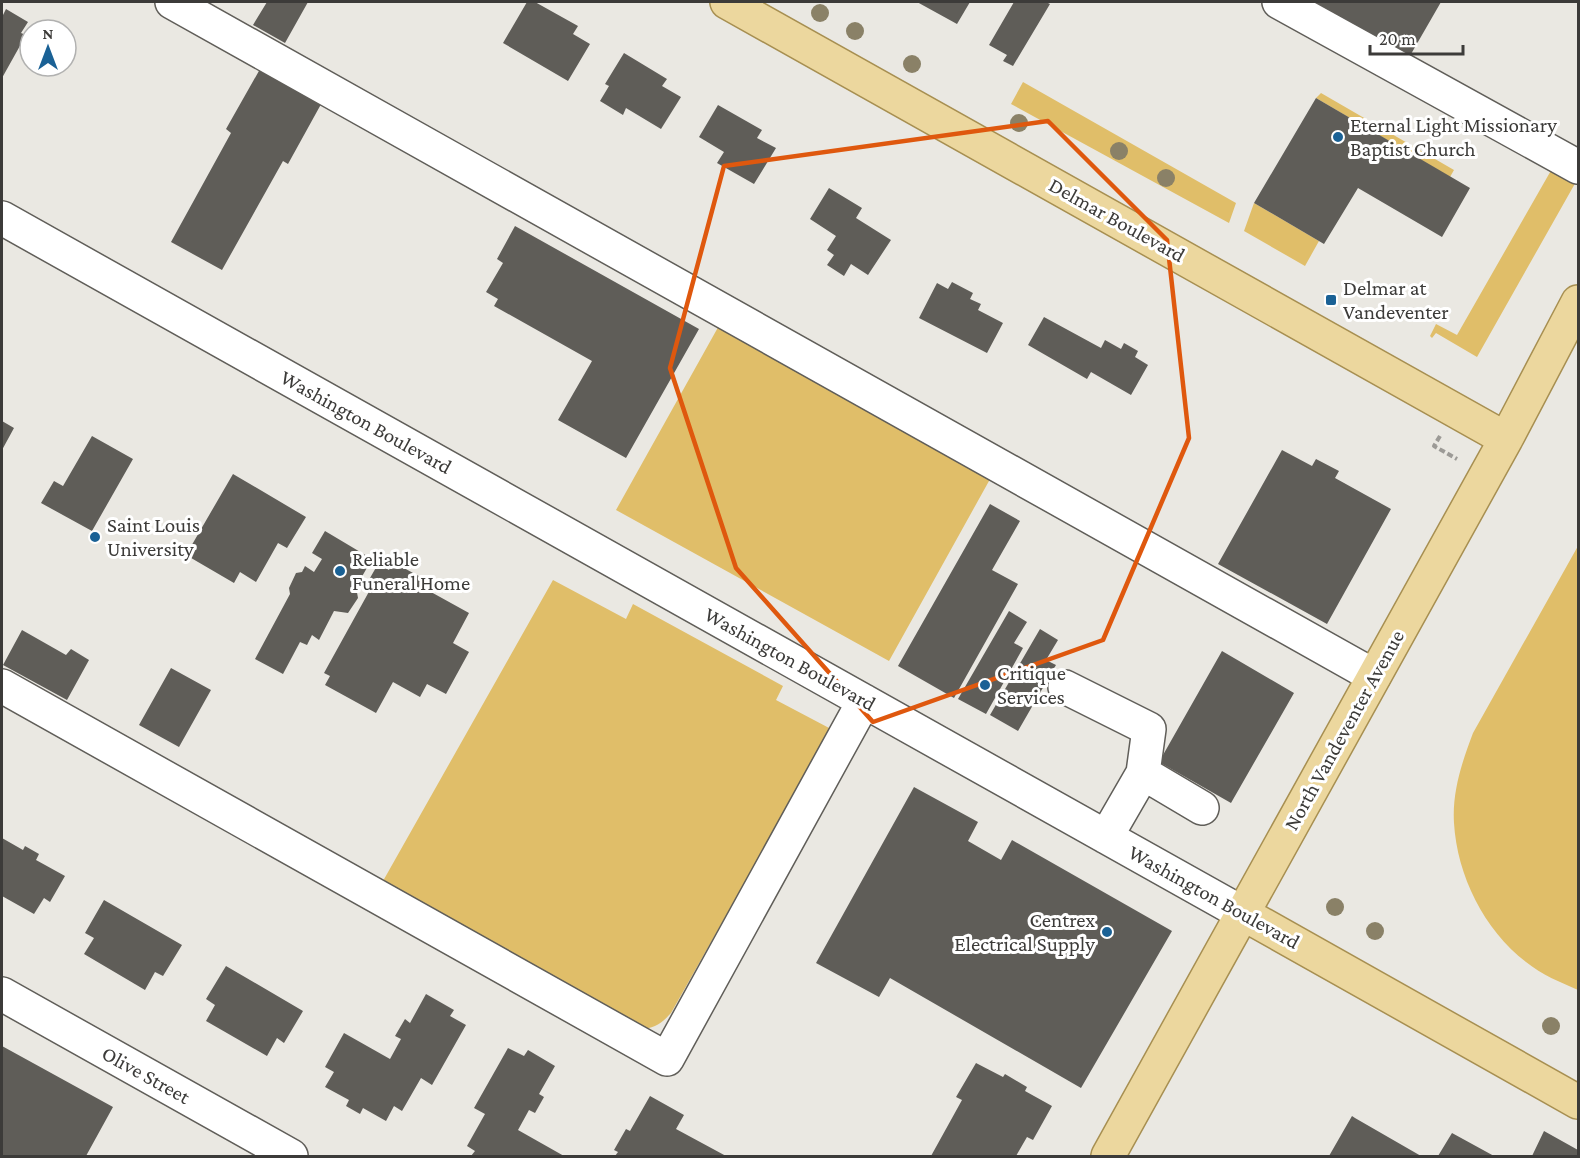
<svg xmlns="http://www.w3.org/2000/svg" width="1580" height="1158" viewBox="0 0 1580 1158" font-family="'Crimson Pro',serif">
  <style>
    .green { fill: #e0be69 }
    .building { fill: #5f5d58 }
    .lines { fill: none; stroke-linecap: round; stroke-linejoin: round }
    .minor-casing { stroke: #605e59; stroke-width: 36 }
    .major-casing { stroke: #a78f51; stroke-width: 36 }
    .path { stroke: #9c9a96; stroke-width: 4; stroke-dasharray: 6 3; stroke-linecap: butt }
    .minor { stroke: #fff; stroke-width: 33 }
    .major { stroke: #ecd79e; stroke-width: 33 }
    .tree { fill: #8a8167 }
    .marked { fill: none; stroke: #df580e; stroke-width: 4.5; stroke-linejoin: round }
    .poi-dot { fill: #1a6195; stroke: #fff; stroke-width: 2 }
    .labels { text-anchor: middle; stroke-width: 6; stroke-linejoin: round; paint-order: stroke }
    .poi-label { font-size: 21px; fill: #3c3b39; stroke: #fff; text-anchor: start }
    .street-label { font-size: 21px; fill: #3c3b39; stroke: #fff }
  </style>
  <rect width="100%" height="100%" fill="#eae8e2"/>
  <path class="green" d="M1023,82L1236,203L1229,223L1011,104Z
    M1321,93L1454,170L1450,177L1316,98Z
    M1553,167L1577,180L1477,357L1436,333L1432,338L1430,336L1436,324L1457,335Z
    M1254,203L1319,241L1305,266L1244,231Z
    M721,322L994,472L889,661L616,510Z
    M1578,546V990C1560,982 1542,975 1526,962C1484,930 1457,875 1454,823C1452,792 1462,762 1473,733Z
    M553,580L626,619L633,604L783,686L776,700L831,729L671,1013C663,1022 657,1027 644,1029L383,881Z"/>
  <path class="building" d="M267,2H308L285,43L253,25Z
    M527,2H535L578,26L573,34L590,44L568,81L503,43Z
    M917,2H970L957,24Z
    M1014,2H1046L1050,4L1013,66L1003,61L1007,55L989,45Z
    M1303,2H1441L1407,61Z
    M6,9L28,22L21,33L26,35L2,78V17Z
    M624,53L667,79L662,86L681,97L661,129L626,108L623,115L600,101L609,86L605,84Z
    M264,62L325,97L288,164L283,161L222,270L171,242L231,133L226,129Z
    M1316,98L1470,188L1442,237L1358,188L1324,244L1254,203Z
    M718,105L762,130L757,138L776,148L754,184L717,163L724,152L699,137Z
    M829,188L862,208L856,218L891,240L868,275L851,264L844,276L827,265L834,255L827,250L836,236L810,219Z
    M515,226L699,329L626,458L558,420L592,361L494,306L498,299L486,292L503,263L497,259Z
    M952,282L973,293L970,299L981,304L978,310L1003,323L987,353L919,318L937,283L948,289Z
    M1044,317L1101,348L1105,340L1121,349L1124,343L1138,351L1135,357L1148,365L1131,395L1091,372L1087,379L1028,345Z
    M2,421L14,428L2,450Z
    M92,436L133,459L92,531L41,503L54,481L63,486Z
    M1282,450L1312,466L1316,459L1339,471L1335,478L1391,509L1327,624L1218,564Z
    M233,474L306,517L287,548L278,543L256,582L240,572L234,583L186,555Z
    M990,504L1020,521L992,570L1018,584L954,698L898,666Z
    M325,531L372,559L356,587L358,598L348,613L334,611L319,640L312,635L307,645L300,642L283,674L255,659L290,594L289,588L296,573L302,572L305,566L314,572L322,559L312,553Z
    M393,562L435,585L431,592L469,613L453,643L469,652L446,694L427,684L420,697L393,682L376,713L325,685L330,676L324,673L371,588L366,585L378,564L389,570Z
    M1009,611L1027,622L1014,643L1023,648L986,714L958,699Z
    M1040,629L1058,640L1046,660L1056,665L1018,731L990,715Z
    M22,630L66,655L71,649L89,660L67,700L3,665Z
    M1222,651L1294,693L1231,803L1159,762Z
    M171,668L211,690L179,747L139,725Z
    M914,787L978,822L968,841L1001,860L1012,840L1172,931L1081,1088L890,978L879,997L816,963Z
    M2,838L23,850L25,846L39,854L36,860L65,876L50,902L44,898L34,914L2,896Z
    M104,900L182,945L163,976L155,972L145,990L84,954L94,938L85,933Z
    M226,966L303,1011L284,1043L277,1038L267,1056L206,1021L215,1005L206,999Z
    M426,994L454,1010L450,1016L466,1025L432,1085L421,1078L402,1111L394,1106L386,1121L363,1108L360,1114L346,1106L349,1100L325,1087L334,1072L325,1067L344,1033L390,1059L401,1039L395,1036L405,1019L410,1023Z
    M2,1046L113,1107L86,1156H2Z
    M508,1048L524,1056L528,1050L555,1066L539,1094L544,1097L535,1113L529,1110L518,1130L564,1156H471L475,1151L467,1146L485,1114L474,1108Z
    M976,1063L1003,1077L1005,1074L1027,1087L1025,1091L1052,1106L1033,1140L1027,1137L1016,1156H931L962,1100L956,1097Z
    M650,1096L684,1115L676,1129L726,1156H615L618,1152L614,1150L626,1129L630,1131Z
    M1352,1116L1355,1118L1421,1156H1329Z
    M1544,1131L1578,1150V1156H1532Z
    M1452,1133L1494,1156H1438Z"/>
  <g class="lines">
    <g class="minor-casing">
      <path id="minor" d="M172,2L1374,676
        M1279,2L1578,167
        M2,218L1242,913
        M2,686L667,1059L864,701
        M1065,687L1149,729L1143,773
        M1106,837L1143,773L1202,808
        M2,994L291,1156"/>
    </g>
    <g class="major-casing">
      <path id="major" d="M727,2L1506,439
        M1242,913L1578,1102
        M1108,1156L1506,439L1578,302"/>
    </g>
    <path class="path" d="M1440,436L1434,446L1457,459"/>
    <use href="#minor" class="minor"/>
    <use href="#major" class="major"/>
  </g>
  <g class="tree">
    <circle cx="820" cy="13" r="9"/>
    <circle cx="855" cy="31" r="9"/>
    <circle cx="912" cy="64" r="9"/>
    <circle cx="1019" cy="123" r="9"/>
    <circle cx="1119" cy="151" r="9"/>
    <circle cx="1166" cy="178" r="9"/>
    <circle cx="1335" cy="907" r="9"/>
    <circle cx="1375" cy="931" r="9"/>
    <circle cx="1551" cy="1026" r="9"/>
  </g>
  <path class="marked" d="M1048,121L1167,240L1189,438L1103,640L873,722L736,568L670,368L724,166Z"/>
  <g class="poi-dot">
    <circle cx="1338" cy="137" r="6"/>
    <rect x="1325" y="294" width="12" height="12" rx="3"/>
    <circle cx="95" cy="537" r="6"/>
    <circle cx="340" cy="571" r="6"/>
    <circle cx="985" cy="685" r="6"/>
    <circle cx="1107" cy="932" r="6"/>
  </g>
  <g class="labels">
    <g class="poi-label">
      <text x="1350" y="132">Eternal Light Missionary<tspan x="1350" dy="24">Baptist Church</tspan></text>
      <text x="1343" y="295">Delmar at<tspan x="1343" dy="24">Vandeventer</tspan></text>
      <text x="107" y="532">Saint Louis<tspan x="107" dy="24">University</tspan></text>
      <text x="352" y="566">Reliable<tspan x="352" dy="24">Funeral Home</tspan></text>
      <text x="997" y="680">Critique<tspan x="997" dy="24">Services</tspan></text>
      <text x="1095" y="927" text-anchor="end">Centrex<tspan x="1095" dy="24">Electrical Supply</tspan></text>
    </g>
    <g class="street-label">
      <text transform="translate(1117 220) rotate(29)" y="7">Delmar Boulevard</text>
      <text transform="translate(366 422) rotate(29)" y="7">Washington Boulevard</text>
      <text transform="translate(790 659) rotate(29)" y="7">Washington Boulevard</text>
      <text transform="translate(1344 730) rotate(-61)" y="7">North Vandeventer Avenue</text>
      <text transform="translate(1214 897) rotate(29)" y="7">Washington Boulevard</text>
      <text transform="translate(146 1075) rotate(29)" y="7">Olive Street</text>
    </g>
  </g>
  <rect width="1580" height="1158" fill="none" stroke="#3c3b39" stroke-width="6"/>
  <g transform="translate(48 48)"><circle r="28" fill="#ffffff" stroke="#b1b1b0" stroke-width="1.5"/>
  <path d="M0-4.5L10 22L0 15L-10 22Z" fill="#1a6195"/>
  <text y="-9" font-size="16" font-weight="bold" text-anchor="middle" fill="#3c3b39">N</text>
  </g>
  <path d="M1370 45v9h93v-9" fill="none" stroke="#3c3b39" stroke-width="3"/>
  <text x="1379" y="45" font-size="18" fill="#3c3b39" stroke="#ffffff" stroke-width="4.5" paint-order="stroke">20 m</text>
</svg>
